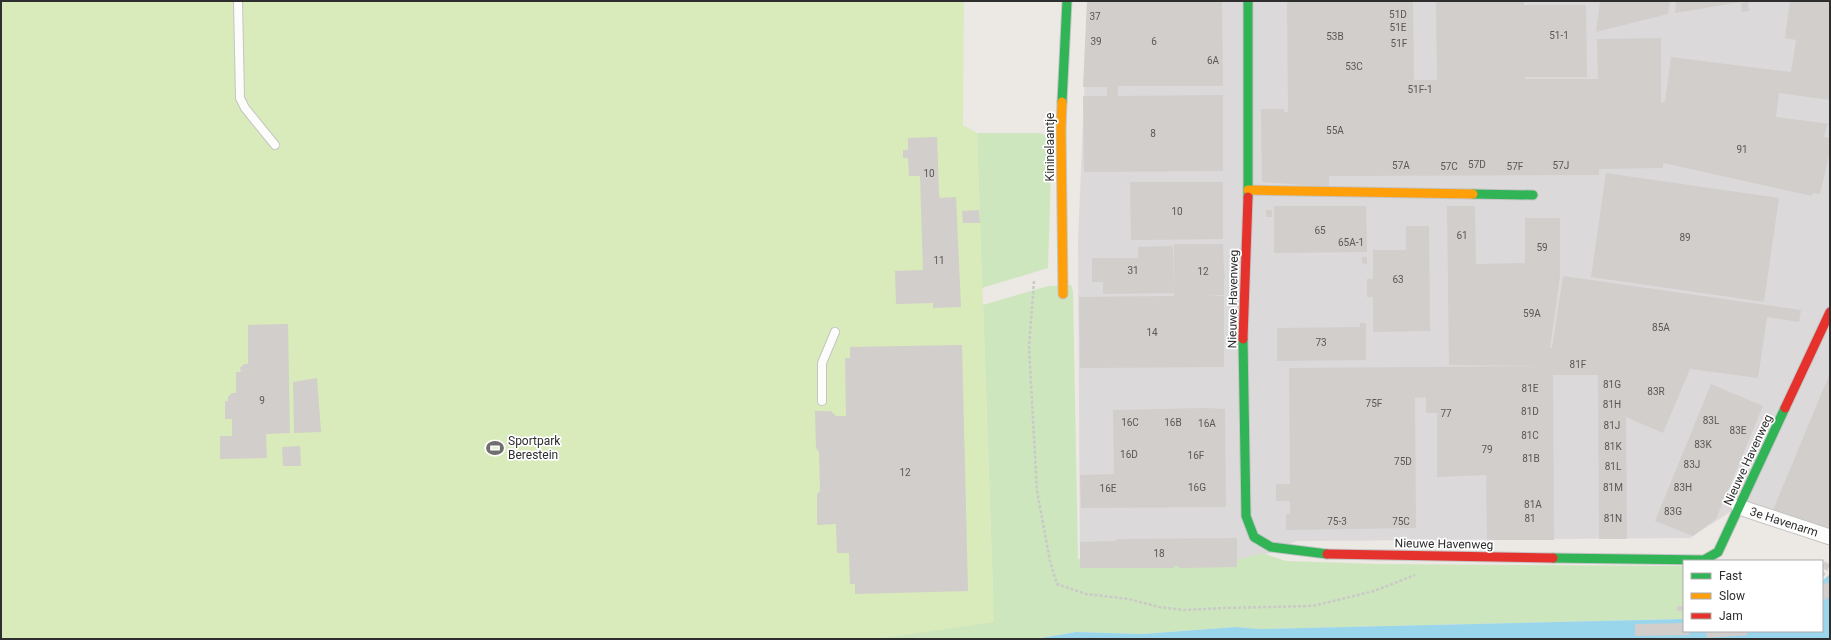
<svg xmlns="http://www.w3.org/2000/svg" width="1831" height="640" viewBox="0 0 1831 640" font-family="Roboto,sans-serif">
  <style>
    .industrial { fill: #dcd9db }
    .green { fill: #cee6be }
    .pitch { fill: #d9eabb }
    .water { fill: #99d6ec }
    .building { fill: #d1cecb }
    .lines { fill: none; stroke-linecap: round; stroke-linejoin: round }
    .lane-casing { stroke: #c5c4c5; stroke-width: 10 }
    .street-casing { stroke: #c5c4c5; stroke-width: 17 }
    .fast-casing { stroke: #c5c4c5; stroke-width: 11 }
    .slow-casing { stroke: #c5c4c5; stroke-width: 11 }
    .jam-casing { stroke: #c5c4c5; stroke-width: 11 }
    .path { stroke: #c9c9c8; stroke-width: 2.5; stroke-dasharray: 3 2; stroke-linecap: butt }
    .lane { stroke: #fcfcfb; stroke-width: 8 }
    .street { stroke: #fcfcfb; stroke-width: 15 }
    .fast { stroke: #30b455; stroke-width: 9 }
    .slow { stroke: #ff9f0a; stroke-width: 9 }
    .jam { stroke: #e5322d; stroke-width: 9 }
    .labels { text-anchor: middle; stroke-width: 3.5; stroke-linejoin: round; paint-order: stroke }
    .number-label { font-size: 10px; fill: #585857 }
    .street-label { font-size: 12px; fill: #2e2e2e; stroke: #fff }
    .poi-label { font-size: 12px; fill: #2e2e2e; stroke: #fff; text-anchor: start }
  </style>
  <rect width="100%" height="100%" fill="#ece8e4"/>
  <path class="industrial" d="M1088,1H1830V537L1733,510L1690,538L1297,541L1237,567L1080,568L1078,241Z"/>
  <path class="green" d="M977,133H1040L1052,139L1048,268L982,288Z
    M1071,285L1073,291L1078,559H1241L1262,553L1286,561L1378,564L1684,566V619L1259,629L1236,627L1142,634L1076,632L1034,639H1V308L993,592L983,305L1048,286Z"/>
  <path class="pitch" d="M1,1H964L963,125L977,133L994,622L877,639H1Z"/>
  <path class="water" d="M1830,574V639H1035L1076,632L1142,634L1236,627L1259,629L1684,619V631H1822V581Z"/>
  <path class="building" d="M1087,1H1222L1223,86H1118V96L1223,95V171L1084,172L1083,96H1107V87H1083Z
    M1287,1H1413L1414,80H1437L1436,1H1524V5H1586L1587,77H1525V79H1598L1597,39L1661,38V102H1665L1671,57L1791,72L1796,40L1785,38L1790,1H1830V100L1779,93L1776,117L1830,124L1827,125L1824,137L1830,138V151L1820,194L1813,193L1812,196L1663,163V168L1599,169V175L1329,176V187L1262,182L1261,109H1284V112H1288Z
    M1600,1H1670L1668,14L1596,32Z
    M1676,1H1741V2L1675,13Z
    M1748,2L1749,11L1742,12L1741,3Z
    M937,137L939,194L940,198L956,197L961,307L933,308V303L896,304L895,271L923,270L920,176H909L908,158H903V150H908V138Z
    M1606,173L1779,198L1764,302L1591,277Z
    M1130,182H1223V239L1131,240Z
    M1274,206H1366L1367,252L1274,253Z
    M1447,206H1475L1476,264L1525,263V218H1560V276L1550,348H1552L1563,276L1801,310L1799,322L1767,317L1758,378L1690,369L1663,433L1626,417L1627,539H1599L1598,375H1553L1554,540H1487L1486,475L1437,477V413H1426V397L1415,398L1416,528L1286,530V514H1290V501H1276V484H1290L1289,368L1547,366L1449,365Z
    M979,210L980,223H963L962,211Z
    M1266,210H1272V217H1266Z
    M1406,226H1429L1430,331L1373,332V297H1367V279H1373V250H1406Z
    M1174,244H1223L1224,273L1225,276L1224,281V295H1205L1224,296V367L1080,368L1079,297L1174,296Z
    M1173,246L1174,293L1103,294V282H1092V258H1138V247Z
    M1362,257H1367V264L1362,263Z
    M1360,323H1366V360L1277,361V328L1360,327Z
    M288,324L290,433L266,434L267,458L220,459V436H232V419H225V401H228V397L232,393H236V372H241L240,368L244,364H248V325Z
    M962,345L968,591L855,594V584H850L849,553H837L836,524L817,525V494L820,491L819,452L816,448L815,411H831L836,416H846L845,358H850V347Z
    M1830,373V531L1827,532L1773,510Z
    M317,378L321,432L294,433L293,382Z
    M1711,384L1763,406L1716,519L1693,536L1655,521Z
    M1206,408L1225,409L1226,507L1081,508L1080,475L1114,474L1113,410Z
    M300,446L301,466H283L282,447Z
    M1237,538V567L1179,568V566H1174V568H1080V542L1116,541V539Z
    M1825,561L1830,565L1827,571L1822,567Z
    M1822,570L1826,574L1822,578Z
    M1827,582L1830,585V596L1822,602V586Z
    M1677,606H1683V611H1677Z
    M1684,623V631H1689V635L1635,636V624Z
    M1706,631H1747V635L1707,638Z"/>
  <g class="lines">
    <g class="lane-casing">
      <path id="lane" d="M238,1L240,98L245,108L275,145
        M822,401V363L835,332"/>
    </g>
    <g class="street-casing">
      <path id="street" d="M1739,507L1830,537"/>
    </g>
    <g class="fast-casing">
      <path id="fast" d="M1062,102L1067,1
        M1473,194L1533,195
        M1248,197V1
        M1243,339L1246,516L1254,537L1271,547L1327,554
        M1553,558L1704,560L1718,552L1785,408"/>
    </g>
    <g class="slow-casing">
      <path id="slow" d="M1062,102L1061,129L1063,294
        M1248,190L1473,194"/>
    </g>
    <g class="jam-casing">
      <path id="jam" d="M1243,339L1248,197
        M1785,408L1830,312
        M1327,554L1553,558"/>
    </g>
    <path class="path" d="M1034,281L1029,347L1037,491L1050,561L1057,584L1086,594L1129,599L1159,607L1184,610L1224,608L1313,606L1374,591L1415,575"/>
    <use href="#lane" class="lane"/>
    <use href="#street" class="street"/>
    <use href="#fast" class="fast"/>
    <use href="#slow" class="slow"/>
    <use href="#jam" class="jam"/>
  </g>
  <defs>
    <g id="stadium-bare" transform="scale(1.38)"><path d="M0-5a6.5 5 0 1 0 0 10a6.5 5 0 1 0 0-10ZM-3.5-1.8h7v3.6h-7Z" fill="#706f6e" stroke="#fff" stroke-width="2.5" paint-order="stroke"/></g>
  </defs>
  <g fill-rule="evenodd">
    <use href="#stadium-bare" x="495" y="448"/>
  </g>
  <g class="labels">
    <g class="number-label">
      <text x="1398" y="18">51D</text>
      <text x="1095" y="20">37</text>
      <text x="1398" y="31">51E</text>
      <text x="1559" y="39">51-1</text>
      <text x="1335" y="40">53B</text>
      <text x="1096" y="45">39</text>
      <text x="1154" y="45">6</text>
      <text x="1399" y="47">51F</text>
      <text x="1213" y="64">6A</text>
      <text x="1354" y="70">53C</text>
      <text x="1420" y="93">51F-1</text>
      <text x="1335" y="134">55A</text>
      <text x="1153" y="137">8</text>
      <text x="1742" y="153">91</text>
      <text x="1477" y="168">57D</text>
      <text x="1401" y="169">57A</text>
      <text x="1561" y="169">57J</text>
      <text x="1449" y="170">57C</text>
      <text x="1515" y="170">57F</text>
      <text x="929" y="177">10</text>
      <text x="1177" y="215">10</text>
      <text x="1320" y="234">65</text>
      <text x="1462" y="239">61</text>
      <text x="1685" y="241">89</text>
      <text x="1351" y="246">65A-1</text>
      <text x="1542" y="251">59</text>
      <text x="939" y="264">11</text>
      <text x="1133" y="274">31</text>
      <text x="1203" y="275">12</text>
      <text x="1398" y="283">63</text>
      <text x="1532" y="317">59A</text>
      <text x="1661" y="331">85A</text>
      <text x="1152" y="336">14</text>
      <text x="1321" y="346">73</text>
      <text x="1578" y="368">81F</text>
      <text x="1612" y="388">81G</text>
      <text x="1530" y="392">81E</text>
      <text x="1656" y="395">83R</text>
      <text x="262" y="404">9</text>
      <text x="1374" y="407">75F</text>
      <text x="1612" y="408">81H</text>
      <text x="1530" y="415">81D</text>
      <text x="1446" y="417">77</text>
      <text x="1711" y="424">83L</text>
      <text x="1130" y="426">16C</text>
      <text x="1173" y="426">16B</text>
      <text x="1207" y="427">16A</text>
      <text x="1612" y="429">81J</text>
      <text x="1738" y="434">83E</text>
      <text x="1530" y="439">81C</text>
      <text x="1703" y="448">83K</text>
      <text x="1613" y="450">81K</text>
      <text x="1487" y="453">79</text>
      <text x="1129" y="458">16D</text>
      <text x="1196" y="459">16F</text>
      <text x="1531" y="462">81B</text>
      <text x="1403" y="465">75D</text>
      <text x="1692" y="468">83J</text>
      <text x="1613" y="470">81L</text>
      <text x="905" y="476">12</text>
      <text x="1197" y="491">16G</text>
      <text x="1613" y="491">81M</text>
      <text x="1683" y="491">83H</text>
      <text x="1108" y="492">16E</text>
      <text x="1533" y="508">81A</text>
      <text x="1673" y="515">83G</text>
      <text x="1530" y="522">81</text>
      <text x="1613" y="522">81N</text>
      <text x="1337" y="525">75-3</text>
      <text x="1401" y="525">75C</text>
      <text x="1159" y="557">18</text>
    </g>
    <g class="street-label">
      <text transform="translate(1050 147) rotate(-90)" y="4">Kininelaantje</text>
      <text transform="translate(1233 299) rotate(-89)" y="4">Nieuwe Havenweg</text>
      <text transform="translate(1748 460) rotate(-65)" y="4">Nieuwe Havenweg</text>
      <text transform="translate(1784 522) rotate(18)" y="4">3e Havenarm</text>
      <text transform="translate(1444 544) rotate(1)" y="4">Nieuwe Havenweg</text>
    </g>
    <g class="poi-label">
      <text x="508" y="445">Sportpark<tspan x="508" dy="14">Berestein</tspan></text>
    </g>
  </g>
  <rect width="1831" height="640" fill="none" stroke="#2e2e2e" stroke-width="4"/>
  <rect x="1683" y="560" width="140" height="72" fill="#ffffff" stroke="#ababab"/>
  <rect x="1691" y="573" width="20" height="6" fill="#30b455" stroke="#ababab"/>
  <text x="1719" y="580" font-size="12" fill="#2e2e2e">Fast</text>
  <rect x="1691" y="593" width="20" height="6" fill="#ff9f0a" stroke="#ababab"/>
  <text x="1719" y="600" font-size="12" fill="#2e2e2e">Slow</text>
  <rect x="1691" y="613" width="20" height="6" fill="#e5322d" stroke="#ababab"/>
  <text x="1719" y="620" font-size="12" fill="#2e2e2e">Jam</text>
</svg>
